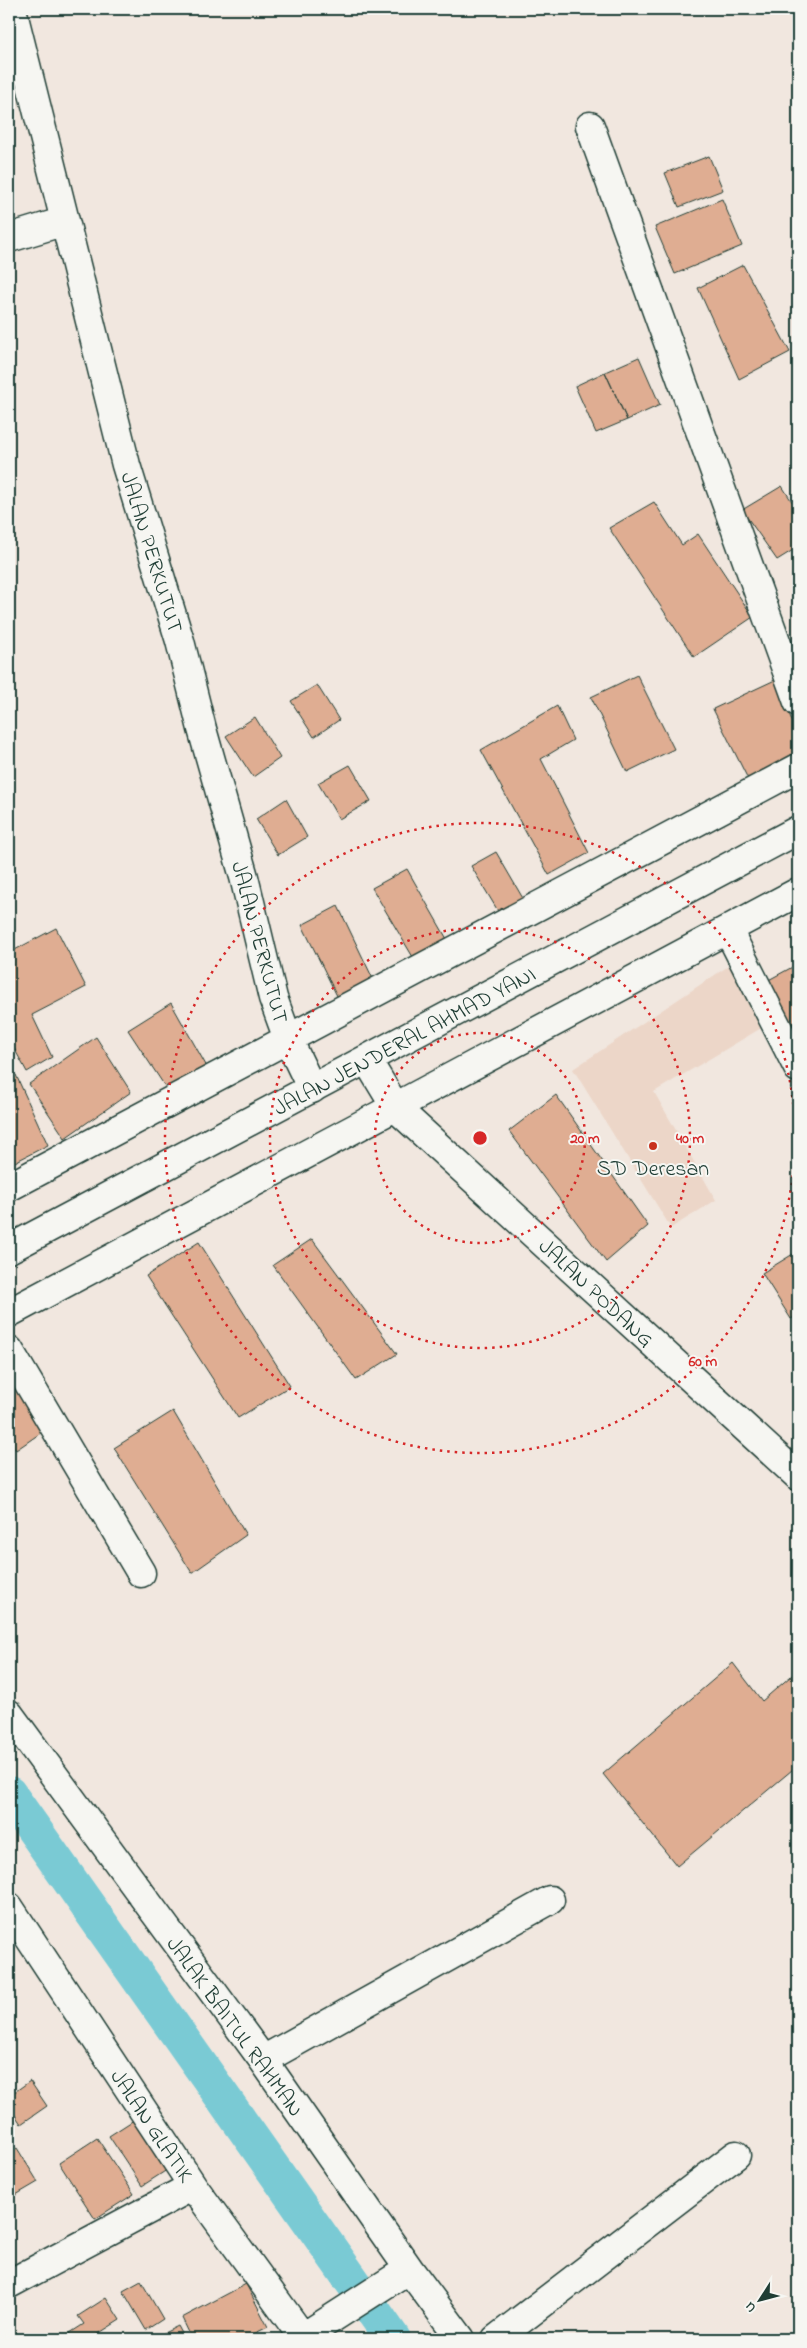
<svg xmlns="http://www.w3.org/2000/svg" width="807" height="2348" viewBox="0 0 807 2348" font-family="'Indie Flower',sans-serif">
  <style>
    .built { fill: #ecd6c8 }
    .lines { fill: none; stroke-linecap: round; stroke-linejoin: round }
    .canal { stroke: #7acad4; stroke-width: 36 }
    .building { fill: #dfad92; stroke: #1f3d34 }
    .minor-casing { stroke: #1f3d34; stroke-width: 31 }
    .major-casing { stroke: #1f3d34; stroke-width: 31 }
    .minor { stroke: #f6f6f2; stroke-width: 28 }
    .major { stroke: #f6f6f2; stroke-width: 28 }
    .ring { fill: none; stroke: #d62828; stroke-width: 2.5; stroke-dasharray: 2.5 5 }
    .poi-dot { fill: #c8321e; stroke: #f6f6f2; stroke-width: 2 }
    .labels { text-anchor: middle; stroke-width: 4; stroke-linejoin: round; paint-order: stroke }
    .street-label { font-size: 22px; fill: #1f3d34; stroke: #f6f6f2 }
    .poi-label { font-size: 22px; fill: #1f3d34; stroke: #f6f6f2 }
    .centre { fill: #d62828; stroke: #f6f6f2; stroke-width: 2.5 }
    .ring-label { font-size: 15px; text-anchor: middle; font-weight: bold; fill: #d62828; stroke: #f6f6f2; stroke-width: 4; stroke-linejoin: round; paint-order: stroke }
  </style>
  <rect width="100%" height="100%" fill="#f1e7df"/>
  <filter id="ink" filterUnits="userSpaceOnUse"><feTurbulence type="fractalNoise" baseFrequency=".02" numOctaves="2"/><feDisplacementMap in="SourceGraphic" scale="10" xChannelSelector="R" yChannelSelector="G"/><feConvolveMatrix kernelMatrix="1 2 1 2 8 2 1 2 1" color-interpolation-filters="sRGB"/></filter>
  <g filter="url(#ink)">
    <path class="built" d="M730,965L768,1024L654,1092L716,1200L671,1228L573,1069Z"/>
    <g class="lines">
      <path class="canal" d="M9,1794L393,2339"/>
    </g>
    <path class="building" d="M709,156L723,190L679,207L665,173Z
      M722,199L742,246L675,274L655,227Z
      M743,265L790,352L739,379L698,288Z
      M639,357L660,405L627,420L605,372Z
      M605,372L627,420L596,433L575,386Z
      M782,486L798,511V547L777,560L742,510Z
      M654,502L682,545L698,534L753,617L694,657L609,528Z
      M637,675L674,749L627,772L591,697Z
      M775,680L798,735V761L749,781L713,709Z
      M317,685L339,720L314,737L291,701Z
      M557,706L573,740L541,759L589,853L549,875L481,750Z
      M255,717L280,758L253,777L226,736Z
      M350,765L371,801L339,819L318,783Z
      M286,799L307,837L278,855L256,819Z
      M496,852L528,907L504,921L471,866Z
      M407,869L447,939L413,957L372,888Z
      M338,906L374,981L339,1000L302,925Z
      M56,928L86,987L32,1015L52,1057L27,1072L9,1039V953Z
      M798,964V1048L763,983Z
      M171,1003L207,1067L168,1091L128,1030Z
      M96,1037L131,1092L65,1138L29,1084Z
      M16,1075L48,1145L9,1165V1078Z
      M556,1095L648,1226L606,1262L509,1131Z
      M312,1239L397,1354L356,1380L273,1265Z
      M199,1242L290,1386L238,1418L146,1276Z
      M798,1251V1315L791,1319L762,1273Z
      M9,1376L45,1430L16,1450L9,1440Z
      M173,1411L246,1535L192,1573L114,1448Z
      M733,1663L762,1701L798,1670V1765L677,1866L603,1774Z
      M30,2081L47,2106L21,2124L9,2106V2096Z
      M140,2116L173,2166L142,2186L109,2136Z
      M97,2138L134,2194L95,2219L59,2163Z
      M17,2148L38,2182L9,2199V2153Z
      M141,2281L163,2319L146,2330L123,2291Z
      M246,2284L268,2327L243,2339H192L182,2318Z
      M106,2298L120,2320L90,2339H74L70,2333L84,2324L78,2316Z
      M178,2326L185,2339H160L158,2336Z"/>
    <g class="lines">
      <g class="minor-casing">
        <path id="minor" d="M12,9L126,465L180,641L202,729L244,877L273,998L288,1039L312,1089
          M590,126L798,702
          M9,238L65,221
          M728,930L798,1068
          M367,1060L396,1108L798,1476
          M9,1187L798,768
          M9,1313L798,892
          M9,1350L141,1573
          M9,1714L263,2060L409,2269L461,2339
          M9,1907L193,2186L304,2339
          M263,2060L550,1900
          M9,2284L193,2186
          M300,2339L409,2269
          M496,2339L736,2155"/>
      </g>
      <g class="major-casing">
        <path id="major" d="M9,1249L798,830"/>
      </g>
      <use href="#minor" class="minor"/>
      <use href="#major" class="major"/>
    </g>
  </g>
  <g class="ring">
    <circle cx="480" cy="1138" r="105"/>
    <circle cx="480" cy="1138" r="210"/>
    <circle cx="480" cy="1138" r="315"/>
  </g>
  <circle class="poi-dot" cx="653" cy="1146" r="5"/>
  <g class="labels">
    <g class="street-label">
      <text transform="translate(153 552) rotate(73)" y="8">JALAN PERKUTUT</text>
      <text transform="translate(261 942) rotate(75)" y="8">JALAN PERKUTUT</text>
      <text transform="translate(404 1040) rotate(-28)" y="8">JALAN JENDERAL AHMAD YANI</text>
      <text transform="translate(597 1292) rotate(43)" y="8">JALAN PODANG</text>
      <text transform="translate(236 2026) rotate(54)" y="8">JALAK BAITUL RAHMAN</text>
      <text transform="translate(153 2125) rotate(56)" y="8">JALAN GLATIK</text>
    </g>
    <g class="poi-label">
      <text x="653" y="1175">SD Deresan</text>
    </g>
  </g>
  <circle cx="480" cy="1138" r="8" class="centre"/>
  <g class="ring-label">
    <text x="585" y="1143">20 m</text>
    <text x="690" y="1143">40 m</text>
    <text x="703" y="1366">60 m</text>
  </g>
  <rect width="807" height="2348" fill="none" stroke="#f6f6f2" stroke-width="30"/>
  <rect x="15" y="15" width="777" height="2318" fill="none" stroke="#1f3d34" stroke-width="2" filter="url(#ink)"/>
  <g transform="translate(760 2300) rotate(234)" stroke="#f6f6f2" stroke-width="4" paint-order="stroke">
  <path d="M0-4L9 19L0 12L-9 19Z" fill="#1f3d34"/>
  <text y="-8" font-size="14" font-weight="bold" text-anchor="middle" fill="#1f3d34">U</text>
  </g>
</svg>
